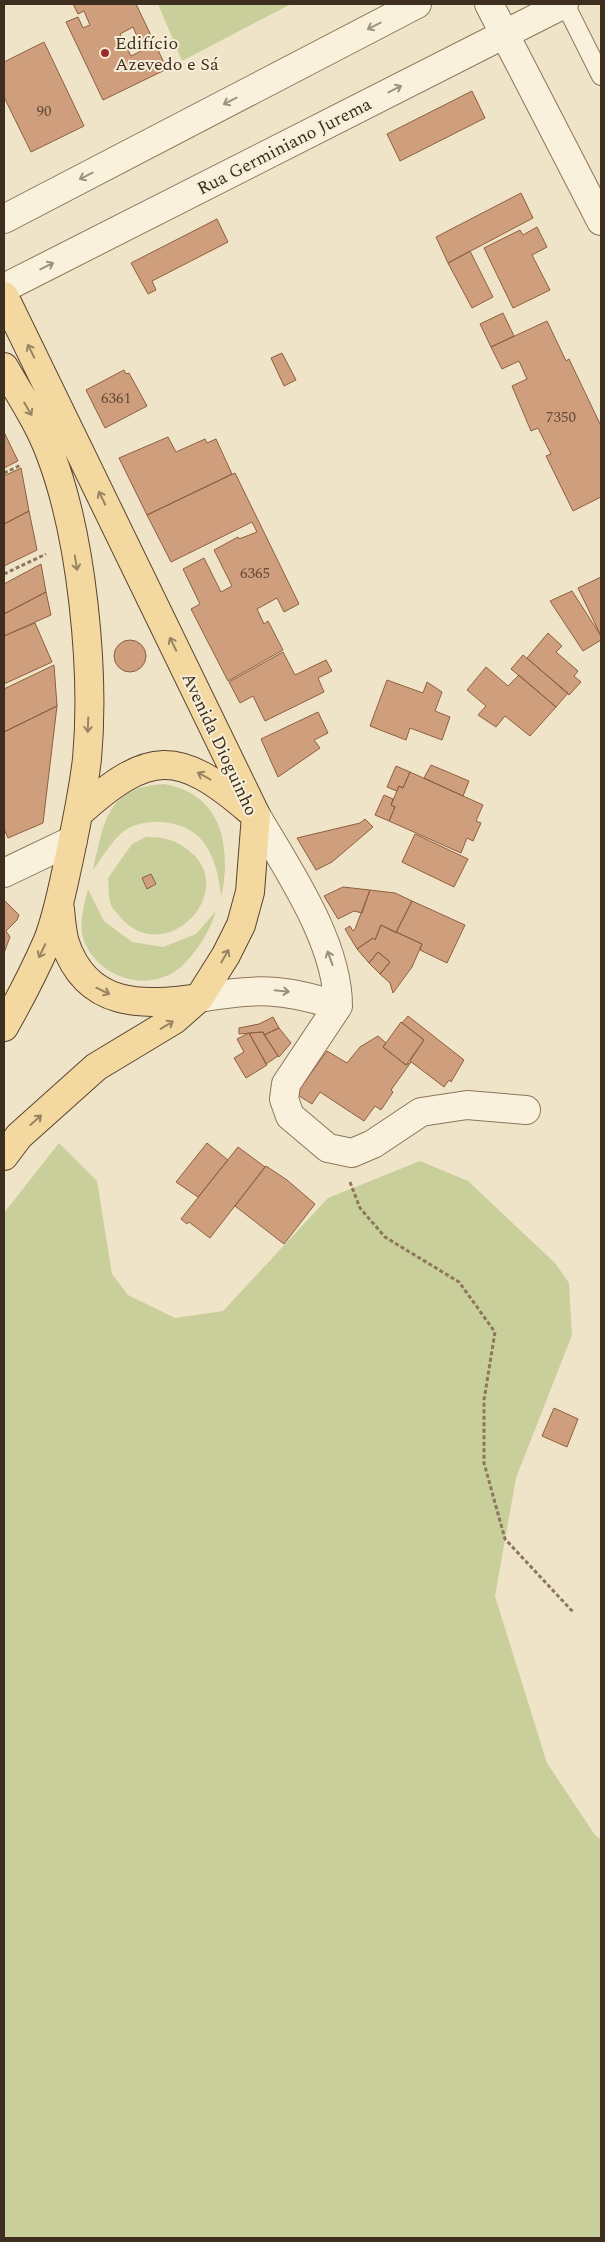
<svg xmlns="http://www.w3.org/2000/svg" width="605" height="2242" viewBox="0 0 605 2242" font-family="Spectral,serif">
  <style>
    .green { fill: #c9cf9b }
    .building { fill: #cf9f7d; stroke: #8d5f41; fill-rule: evenodd }
    .lines { fill: none; stroke-linecap: round; stroke-linejoin: round }
    .service-casing { stroke: #8d765c; stroke-width: 20 }
    .minor-casing { stroke: #8d765c; stroke-width: 30 }
    .primary-casing { stroke: #5b4430; stroke-width: 30 }
    .path { stroke: #8d765c; stroke-width: 3; stroke-dasharray: 4 2.5; stroke-linecap: butt }
    .service { stroke: #faf1dc; stroke-width: 18 }
    .minor { stroke: #faf1dc; stroke-width: 28 }
    .primary { stroke: #f3d9a0; stroke-width: 28 }
    .oneway { stroke: #9c907e }
    .oneway2 { stroke: #988460 }
    .poi-dot { fill: #9e2a2b; stroke: #f7eed8; stroke-width: 2 }
    .labels { text-anchor: middle; stroke-width: 4; stroke-linejoin: round; paint-order: stroke }
    .number-label { font-size: 15px; fill: #624a37 }
    .poi-label { font-size: 18px; fill: #3d2e20; stroke: #f7eed8; text-anchor: start }
    .street-label { font-size: 18px; fill: #3d2e20; stroke: #f7eed8 }
  </style>
  <rect width="100%" height="100%" fill="#f0e4c8"/>
  <path class="green" d="M158,4H291L182,61Z
    M164,784C210,792 226,825 225,869C224,879 224,887 221,896C217,858 205,824 160,822C147,822 135,823 124,831C112,840 102,858 93,870C104,823 106,787 164,784Z
    M146,837C167,837 179,841 194,855C235,896 164,968 120,917C118,913 112,909 111,905C108,898 109,886 108,878L132,844Z
    M88,889L104,921L132,942L163,947L196,934L216,911C210,930 200,947 185,963C155,995 100,981 84,941C78,925 84,905 88,889Z
    M59,1143L97,1181L112,1274L128,1295L175,1318L223,1311L328,1198L420,1161L468,1181L555,1263L569,1283L572,1335L516,1478L495,1596L547,1763L595,1835L601,1840V2238H4V1213Z"/>
  <path class="building" d="M73,4H136L167,69L103,100L66,22L78,17L83,28L90,25L84,11L78,14ZM133,27L143,50L131,56L120,34Z
    M44,42L84,126L31,152L4,97V62Z
    M472,91L485,118L400,161L387,134Z
    M521,193L533,218L448,263L436,237Z
    M217,219L228,242L152,281L156,290L148,294L131,263Z
    M537,227L547,247L532,255L550,290L513,308L484,248L520,230L523,235Z
    M470,251L493,297L472,308L448,263Z
    M503,313L514,336L491,347L480,324Z
    M547,321L566,361L569,359L601,426V497L573,511L546,456L551,454L538,428L531,431L512,386L527,379L519,361L502,369L491,347Z
    M282,353L296,380L284,386L271,358Z
    M124,370L126,374L129,373L147,406L105,428L86,390Z
    M4,432L18,461L4,468Z
    M168,437L176,452L205,439L207,443L216,439L232,474L147,515L119,458Z
    M21,468L29,511L4,524V476Z
    M235,473L299,604L284,612L277,598L257,609L264,624L268,621L283,650L228,681L191,609L200,604L183,569L204,558L221,592L232,586L214,550L238,537L239,539L257,532L252,522L171,562L147,515Z
    M29,511L37,550L4,566V524Z
    M41,564L46,592L4,614V584Z
    M601,577V636L578,588Z
    M572,591L601,636V640L583,651L550,601Z
    M46,592L51,615L4,636V614Z
    M35,623L52,662L4,684V636Z
    M548,633L562,646L556,652L578,671L574,676L581,682L569,695L527,658Z
    M114 656a16 16 0 1 1 32 0a16 16 0 1 1-32 0Z
    M283,652L295,675L326,660L332,671L318,678L324,692L265,721L253,696L240,703L229,682Z
    M523,655L568,693L556,707L511,669Z
    M54,665L57,706L4,732V689Z
    M486,667L508,686L519,675L556,707L530,736L505,716L496,727L478,715L486,706L467,690Z
    M387,680L423,693L427,682L442,692L435,711L450,717L442,740L410,728L406,740L370,726Z
    M57,706L43,823L8,838L4,829V732Z
    M318,712L328,733L314,740L320,748L278,777L261,739Z
    M431,765L469,781L463,796L424,778Z
    M396,766L410,772L403,788L399,786L397,791L387,787Z
    M410,772L483,805L476,821L481,823L473,841L467,838L461,853L389,821L395,807L391,805L399,786L403,788Z
    M384,795L393,799L391,805L395,807L389,821L375,815Z
    M365,819L373,827L332,862L316,870L297,838L360,823Z
    M415,834L468,859L454,887L402,862Z
    M151,874L156,884L147,889L142,878Z
    M343,887L370,890L362,913L354,911L338,919L324,896Z
    M370,890L395,893L412,901L396,933L381,925L375,940L373,938L357,949L345,929L350,926L353,931L355,929Z
    M4,900L19,915L17,920L6,931L10,937L4,953Z
    M412,901L465,925L447,963L420,950L422,944L396,932Z
    M381,925L422,944L412,967L393,993L390,983L380,974L390,962L378,952L369,963L357,949L373,938L375,940Z
    M378,952L390,962L380,974L369,963Z
    M408,1016L464,1060L451,1082L449,1080L444,1087L410,1061L424,1040L402,1023Z
    M273,1017L279,1028L264,1035L263,1032L239,1034V1028L259,1024Z
    M401,1022L424,1040L406,1065L383,1047Z
    M279,1028L291,1043L279,1057L264,1035Z
    M263,1032L278,1056L266,1064L249,1033Z
    M249,1033L267,1065L246,1078L234,1058L244,1052L237,1039Z
    M378,1036L386,1043L383,1047L406,1065L411,1062L391,1090L393,1092L381,1110L375,1106L364,1121L320,1092L312,1104L296,1094L327,1051L347,1063L360,1047Z
    M207,1143L228,1160L198,1197L176,1182Z
    M238,1147L265,1167L210,1238L189,1222L187,1224L181,1219Z
    M266,1166L287,1180L315,1204L284,1244L235,1206Z
    M554,1408L578,1419L567,1447L542,1436Z"/>
  <g class="lines">
    <g class="service-casing">
      <path id="service" d="M565,4L601,76"/>
    </g>
    <g class="minor-casing">
      <path id="minor" d="M489,4L601,221
        M4,219L417,4
        M4,288L564,4
        M256,815C288,870 338,942 338,1006L286,1084L284,1099L290,1116L328,1148L352,1153L373,1144L421,1112L467,1105L526,1110
        M4,873L73,840
        M199,998C254,988 284,988 338,1006"/>
    </g>
    <g class="primary-casing">
      <path id="primary" d="M4,296L256,815L250,892L241,925L226,955L199,998L174,1020L96,1067L19,1136L4,1156
        M4,367C20,395 39,423 50,453C82,536 95,670 87,759C83,793 76,826 69,859C63,886 58,914 48,940C35,970 20,999 4,1027
        M79,813C149,750 178,749 249,810
        M60,909C61,921 62,933 65,943C87,1008 142,1006 199,998"/>
    </g>
    <path class="path" d="M4,473L21,465
      M4,574L46,554
      M350,1182L360,1208L385,1237L459,1282L495,1332L484,1400V1463L505,1539L574,1613"/>
    <use href="#service" class="service"/>
    <use href="#minor" class="minor"/>
    <use href="#primary" class="primary"/>
  </g>
  <defs><path id="oneway-shaft" d="M-6 0H5M1.5-3L5.5 0L1.5 3" fill="none" stroke-width="1.6" stroke-linecap="round" stroke-linejoin="round" transform="scale(1.25)"/></defs>
  <g class="oneway">
    <use href="#oneway-shaft" transform="translate(374 26) rotate(153)"/>
    <use href="#oneway-shaft" transform="translate(395 89) rotate(-27)"/>
    <use href="#oneway-shaft" transform="translate(230 101) rotate(153)"/>
    <use href="#oneway-shaft" transform="translate(86 176) rotate(153)"/>
    <use href="#oneway-shaft" transform="translate(47 266) rotate(-27)"/>
    <use href="#oneway-shaft" transform="translate(330 958) rotate(-110)"/>
    <use href="#oneway-shaft" transform="translate(282 991) rotate(6)"/>
  </g>
  <g class="oneway2">
    <use href="#oneway-shaft" transform="translate(31 351) rotate(-116)"/>
    <use href="#oneway-shaft" transform="translate(28 409) rotate(60)"/>
    <use href="#oneway-shaft" transform="translate(102 498) rotate(-116)"/>
    <use href="#oneway-shaft" transform="translate(76 563) rotate(81)"/>
    <use href="#oneway-shaft" transform="translate(173 644) rotate(-116)"/>
    <use href="#oneway-shaft" transform="translate(88 725) rotate(92)"/>
    <use href="#oneway-shaft" transform="translate(204 776) rotate(-151)"/>
    <use href="#oneway-shaft" transform="translate(42 951) rotate(115)"/>
    <use href="#oneway-shaft" transform="translate(225 956) rotate(-60)"/>
    <use href="#oneway-shaft" transform="translate(103 991) rotate(26)"/>
    <use href="#oneway-shaft" transform="translate(167 1025) rotate(-31)"/>
    <use href="#oneway-shaft" transform="translate(36 1120) rotate(-42)"/>
  </g>
  <circle class="poi-dot" cx="105" cy="53" r="5"/>
  <g class="labels">
    <g class="number-label">
      <text x="44" y="116">90</text>
      <text x="116" y="403">6361</text>
      <text x="561" y="422">7350</text>
      <text x="255" y="578">6365</text>
    </g>
    <g class="poi-label">
      <text x="115" y="49">Edifício<tspan x="115" dy="21">Azevedo e Sá</tspan></text>
    </g>
    <g class="street-label">
      <text transform="translate(284 146) rotate(-27)" y="6">Rua Germiniano Jurema</text>
      <text transform="translate(220 744) rotate(65)" y="6">Avenida Dioguinho</text>
    </g>
  </g>
  <rect width="605" height="2242" fill="none" stroke="#3d2e20" stroke-width="10"/>
</svg>
